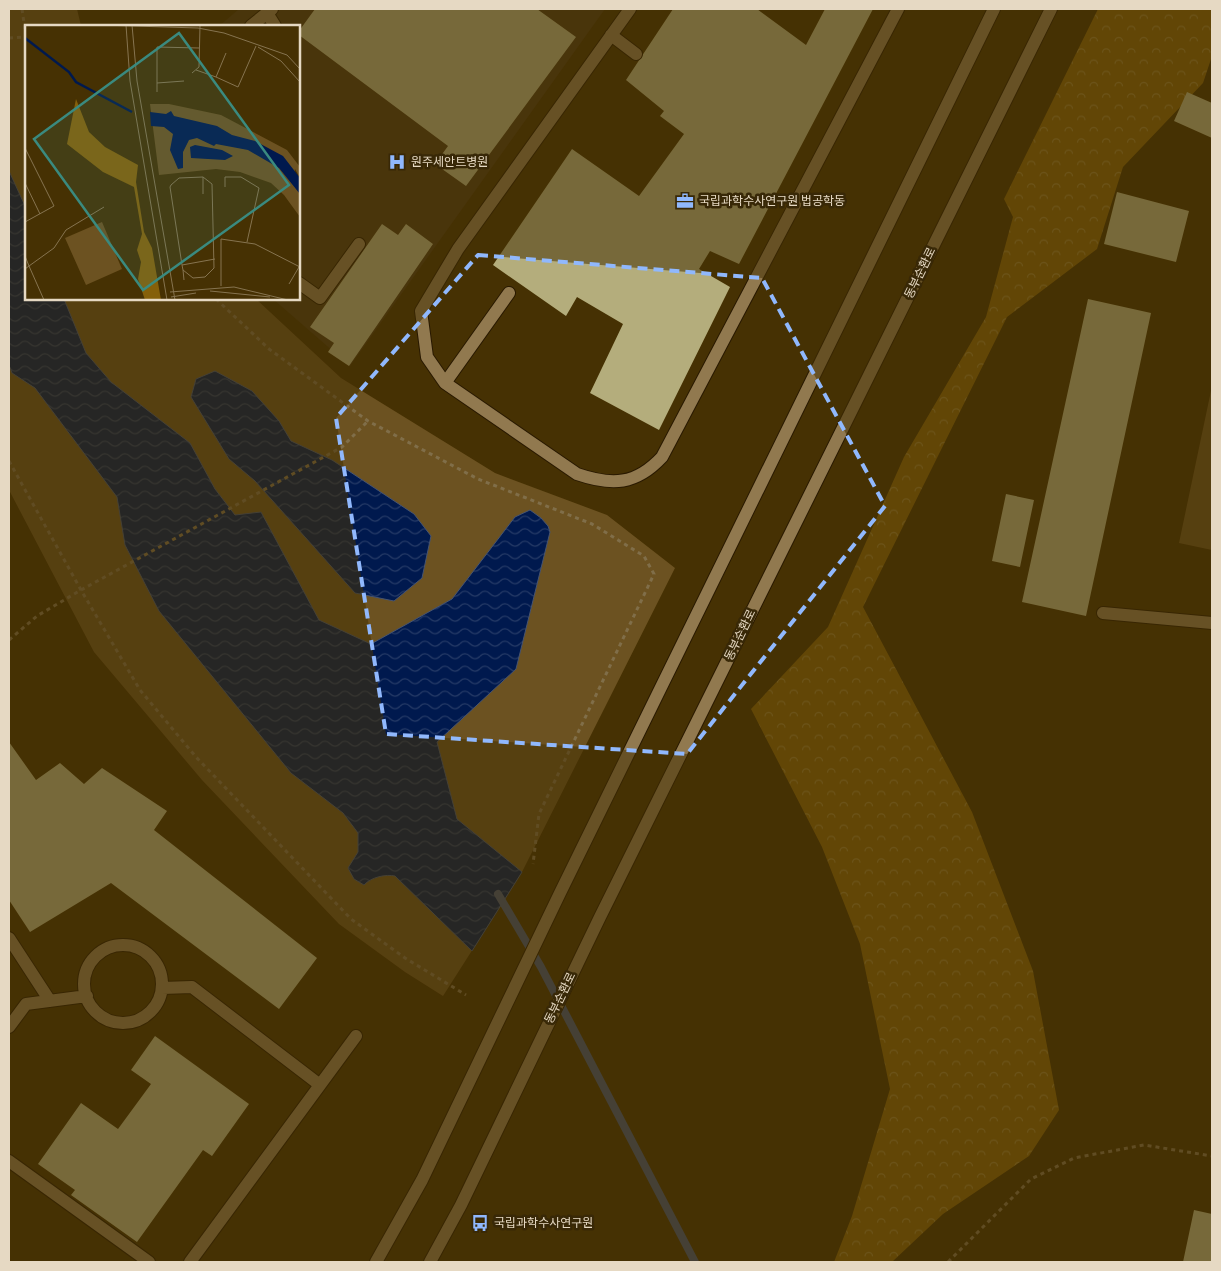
<svg xmlns="http://www.w3.org/2000/svg" width="1221" height="1271" viewBox="0 0 1221 1271" font-family="Signika,'Noto Sans KR',sans-serif">
  <style>
    .built { fill: #4e3a14 }
    .green { fill: #6c5221 }
    .forest { fill: url(#forest-crowns) }
    .water { fill: url(#water-waves); stroke: #455371 }
    .lines { fill: none; stroke-linecap: round; stroke-linejoin: round }
    .stream { stroke: #455371; stroke-width: 8 }
    .building { fill: #b4ad7c }
    .lane-casing { stroke: #291900; stroke-width: 14 }
    .secondary-casing { stroke: #291900; stroke-width: 14 }
    .path { stroke: #806e49; stroke-width: 3; stroke-dasharray: 4 4; stroke-linecap: butt }
    .lane { stroke: #91794f; stroke-width: 12 }
    .secondary { stroke: #91794f; stroke-width: 12 }
    .marked { fill: none; stroke: #90b8fd; stroke-width: 4; stroke-dasharray: 10 6; stroke-linejoin: round }
    .labels { text-anchor: middle; stroke-width: 5; stroke-linejoin: round; paint-order: stroke }
    .poi-label { font-size: 12px; fill: #e6d9c3; stroke: #382807; text-anchor: start }
    .street-label { font-size: 12px; fill: #e6d9c3; stroke: #382807 }
    .inset-river { fill: none; stroke: #00194e; stroke-width: 2.5 }
    .inset-road { fill: none; stroke: #867450; stroke-width: 1 }
    .view { fill: #3a8a7f; fill-opacity: 0.15; stroke: #3a8a7f; stroke-width: 2.5 }
    .inset-edge { fill: none; stroke: #e6d9c3; stroke-width: 2.5 }
  </style>
  <defs>
    <pattern id="forest-crowns" width="20" height="18" patternUnits="userSpaceOnUse" patternTransform="scale(1.25)"><rect width="20" height="18" fill="#85600a"/><path d="M2 6a3 3 0 1 1 6 0M12 15a3 3 0 1 1 6 0" fill="none" stroke="#9c7e37"/></pattern>
    <pattern id="water-waves" width="16" height="10" patternUnits="userSpaceOnUse" patternTransform="scale(1.25)"><rect width="16" height="10" fill="#00194e"/><path d="M0 5q4-4 8 0t8 0" fill="none" stroke="#253a66"/></pattern>
  </defs>
  <rect width="100%" height="100%" fill="#463103"/>
  <path class="built" d="M239,9H605L350,366L273,299H299V26H219Z"/>
  <path class="green" d="M9,9H77L81,26H26V299H256L341,378L495,473L607,515L675,568L522,872L443,996L405,972L339,924L202,780L94,652L9,490Z
    M1212,386V550L1179,543Z"/>
  <path class="forest" d="M1098,9H1212V56L1203,83L1123,167L1097,249L1007,317L863,607L972,812L1033,971L1059,1110L1029,1156L943,1214L892,1262H834L852,1216L890,1089L860,944L822,847L751,709L828,627L904,457L986,317L1013,217L1004,199Z"/>
  <path class="water" d="M9,171L26,208V299H64L86,353L111,382L190,443L215,489L235,515L261,512L319,620L371,644L452,599L515,517L530,510L541,518L548,526L550,532L516,669L437,742L457,819L522,872L472,951L395,876C386,874 371,877 364,885L354,879L348,868L358,852V833L343,813L291,773L159,611L125,545L117,497L35,388L12,373L9,365Z
    M215,371L252,391L279,421L291,441L332,460L414,514L431,536L422,578L394,601L355,593L255,481L229,459L191,397L196,379Z"/>
  <g class="lines">
    <path class="stream" d="M498,894L541,967L695,1262"/>
  </g>
  <path class="building" d="M315,9H537L576,37L466,186L435,164L448,146L299,35V31Z
    M673,9H757L806,45L825,9H873L739,264L710,251L699,269L730,287L659,430L590,393L623,324L577,297L566,316L493,265L572,149L639,196L684,134L660,116L664,111L626,80Z
    M1187,92L1212,103V138L1174,121Z
    M1117,192L1189,211L1176,262L1104,244Z
    M382,224L398,235L406,224L433,244L349,366L328,352L334,343L310,327Z
    M1088,299L1151,313L1086,616L1022,602Z
    M1006,494L1034,500L1020,567L992,561Z
    M9,742L36,780L60,763L84,784L102,768L167,811L154,830L317,958L279,1009L111,883L30,932L9,900Z
    M155,1036L249,1104L212,1156L203,1150L137,1242L71,1195L75,1190L38,1164L81,1103L118,1129L151,1084L131,1070Z
    M1194,1210L1212,1214V1262H1183Z"/>
  <g class="lines">
    <g class="lane-casing">
      <path id="lane" d="M630,9L458,249L421,311L427,357L445,383L577,474C612,486 636,485 662,457L898,9
        M267,13L275,26
        M251,26L272,9
        M611,35L636,54
        M299,283L320,298L359,244
        M445,383L509,293
        M1103,613L1212,623
        M9,938L50,1001
        M84 984a39 39 0 1 1 78 0a39 39 0 1 1-78 0Z
        M162,988L192,987L320,1085
        M9,1027L26,1004L87,996
        M9,1161L149,1262
        M190,1262L356,1036"/>
    </g>
    <g class="secondary-casing">
      <path id="secondary" d="M376,1262L422,1180L560,893L994,9
        M430,1262L461,1205L600,917L1051,9"/>
    </g>
    <path class="path" d="M22,9L26,37
      M9,38L26,37
      M216,299L269,349L368,421L478,479L592,524L644,556L654,574L539,814L533,864
      M9,461L81,590L140,690L196,757L351,919L405,958L466,995
      M9,640L37,616L81,590L342,447L368,421
      M948,1262L1031,1179L1074,1158L1144,1145L1212,1156"/>
    <use href="#lane" class="lane"/>
    <use href="#secondary" class="secondary"/>
  </g>
  <path d="M0 0H1221V1271H0ZM478,255L762,278L885,506L687,754L386,734L336,418Z" fill="#463103" fill-opacity=".55" fill-rule="evenodd"/>
  <path class="marked" d="M478,255L762,278L885,506L687,754L386,734L336,418Z"/>
  <defs>
    <g id="hospital-bare" transform="scale(1.35)"><path d="M-5-5h3v3.5h4V-5h3V5h-3V1.5h-4V5h-3Z" fill="#90b8fd" stroke="#382807" stroke-width="2.5" paint-order="stroke"/></g>
    <g id="office-bare" transform="scale(1.35)"><path d="M-6-3h4V-5.5h4V-3h4V5H-6ZM-1-4.5V-3h2v-1.5ZM-6 0V1H6V0Z" fill="#90b8fd" stroke="#382807" stroke-width="2.5" paint-order="stroke"/></g>
    <g id="bus-bare" transform="scale(1.35)"><path d="M-5-6H5V4H4V6H2V4H-2V6H-4V4H-5ZM-3.5-4V0h7V-4ZM-3.5 1.2v1.5H-2V1.2ZM2 1.2v1.5H3.5V1.2Z" fill="#90b8fd" stroke="#382807" stroke-width="2.5" paint-order="stroke"/></g>
  </defs>
  <g fill-rule="evenodd">
    <use href="#hospital-bare" x="397" y="162"/>
    <use href="#office-bare" x="685" y="201"/>
    <use href="#bus-bare" x="480" y="1223"/>
  </g>
  <g class="labels">
    <g class="poi-label">
      <text x="411" y="166">원주세안트병원</text>
      <text x="699" y="205">국립과학수사연구원 법공학동</text>
      <text x="494" y="1227">국립과학수사연구원</text>
    </g>
    <g class="street-label">
      <text transform="translate(920 273) rotate(-64)" y="4">동부순환로</text>
      <text transform="translate(740 635) rotate(-64)" y="4">동부순환로</text>
      <text transform="translate(560 998) rotate(-64)" y="4">동부순환로</text>
    </g>
  </g>
  <g transform="translate(25 25)">
    <rect width="275" height="275" fill="#463103"/>
    <path d="M125,79H144L196,90L262,125L275,142V153L270,144L267,158L275,169V192L259,170L246,158L215,147L191,144L134,150ZM77,197L97,244L61,260L40,213Z" fill="#6c5221"/>
    <path d="M51,74L64,107L80,122L113,140L111,157L119,207L127,223L136,275H120L113,254L116,237L112,225L117,209L109,162L78,147L42,119Z" fill="#85600a"/>
    <path d="M146,86L149,91L192,101L207,110L230,116L258,131L275,153V169L254,143L223,125L191,119L189,121L172,113L164,115L158,127V143L153,144L145,125L148,109L139,102L126,101L125,87L141,89ZM170,120L197,125L208,131L200,135L166,133L165,122Z" fill="#00194e"/>
    <path class="inset-river" d="M0,13L44,47L51,57L107,87"/>
    <path class="inset-road" d="M76,0L173,3L199,8L262,30L275,44M101,0L105,56L142,275M107,0L112,56L150,275M233,22L256,36L275,57M171,45L191,52L201,28M167,48L174,42L175,1M191,52L213,62L231,21M132,58L159,56M132,67V22L174,23M0,123L29,181L0,197M178,152V169M0,158L15,189M200,162V152H216L234,163L222,217M0,231L4,241L0,244M157,240L190,234M158,245L168,253L180,252L189,243L187,159L178,152L154,153L146,160L145,162L157,240L158,245L159,255M264,259L274,242M196,261V214L230,219L275,242M185,266L245,272M145,267L209,262L263,275M146,272L171,268M19,275L4,241L29,223L41,205L79,182"/>
    <path class="view" d="M154,8L264,160L118,265L9,114Z"/>
    <rect width="275" height="275" class="inset-edge"/>
  </g>
  <rect width="1221" height="1271" fill="none" stroke="#e6d9c3" stroke-width="20"/>
</svg>
